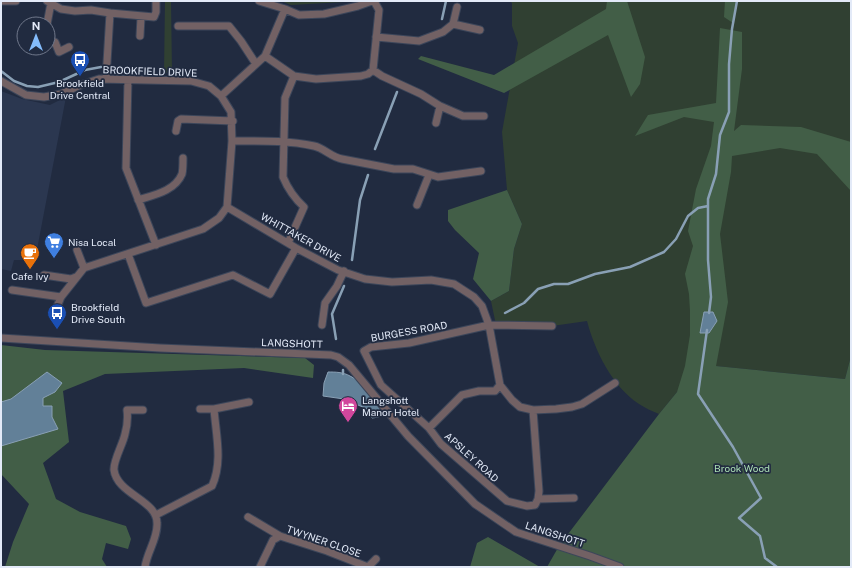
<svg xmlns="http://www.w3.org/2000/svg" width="852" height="568" viewBox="0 0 852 568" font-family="'Public Sans',sans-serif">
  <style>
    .built { fill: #2b3750 }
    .green { fill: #304032 }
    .forest { fill: #425e47 }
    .water { fill: #628098; stroke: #89a0b5 }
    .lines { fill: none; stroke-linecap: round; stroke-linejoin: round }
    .stream { stroke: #89a0b5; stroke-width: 2.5 }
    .street-casing { stroke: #3c465a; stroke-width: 9 }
    .street { stroke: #726164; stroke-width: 7 }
    .labels { text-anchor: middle; stroke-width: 3.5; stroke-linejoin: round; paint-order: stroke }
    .street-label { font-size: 10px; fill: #e3eaf8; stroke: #212b40 }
    .poi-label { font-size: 10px; fill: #e3eaf8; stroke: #212b40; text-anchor: start }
    .park-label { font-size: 10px; fill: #abdeb3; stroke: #212b40 }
  </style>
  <rect width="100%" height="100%" fill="#212b40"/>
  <path class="built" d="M1,91L22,99L50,105L66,97L35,260H14L11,271L1,269Z"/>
  <path class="green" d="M165,1H171L172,73H164Z
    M281,1H362L291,5Z
    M510,1H851V356L845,379L716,366L677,392L659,414C652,411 645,408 639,404C612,386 595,351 587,321L552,326L496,325L491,301L509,291L514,249L522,224L507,190L502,132L518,43L512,26V3Z"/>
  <path class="forest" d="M607,1H627L645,57L640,84L631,97L608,35L504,93L418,59L421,56L494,75L606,9Z
    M725,1H737L733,23L724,17Z
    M720,28L742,32V69L734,131L741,125L801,127L851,142V191L817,154L780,148L732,156L731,172L720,234L728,302L716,366L845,379L851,356V567H547L559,546L659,414L677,392L685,366L690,335V311L689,294L685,274L693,246L688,231L696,189L711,146L714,122L684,117L635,136L648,115L716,103Z
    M507,190L522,224L514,249L509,291L491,301L473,279L479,253L455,230L448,221V210Z
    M1,345L45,350L305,358L314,365L313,378L244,368L105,374L63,391L69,442L43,463L56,499L80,512L126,526L131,539L128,549L106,543L102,559L107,567H5L13,542L29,504L1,474Z
    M488,537L540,567H470L477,543Z"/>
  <path class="water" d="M704,312H713L717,321L709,333H700Z
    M47,372L62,383L55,392L43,398V406H52V417L58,429L1,446V402L11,399Z
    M328,372C335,372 343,372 350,376C362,381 375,401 383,411L379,417L372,418L368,410L365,408L344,399L323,396L324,383Z"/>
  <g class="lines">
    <path class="stream" d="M442,19L446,1
      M1,71L14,81L27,86L38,87L59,82L85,70L101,67
      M375,149L397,92
      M352,260L360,200L368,175
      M505,313L524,303L538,289L554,284H568L595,274L630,267L664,252L676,239L688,216L698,208L708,206
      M709,313L711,297L708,260V199L716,174L720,135L729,112V64L732,29L737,1
      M707,330L698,394L733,447L761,498L739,518L760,536L765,558L777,567
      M336,339L332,314L344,286
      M343,370V374"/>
    <g class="street-casing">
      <path id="street" d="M1,1H16
        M47,1L61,9L75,11L91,10L110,13L106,79
        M259,1L285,9L299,15L324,14L358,6L372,1
        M110,13L154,17L156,12V1
        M47,24L51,3
        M453,24L457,7
        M178,26H229L241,41L256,64
        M22,34L24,35
        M140,36L141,17
        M376,37L419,41L443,32L453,24L480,30
        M48,40L55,42L59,52L69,47
        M265,56L294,76L316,79L361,76L368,74L373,70L382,76L421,94L440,106L463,116H484
        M373,70L379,10L374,1
        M128,79L126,168L156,245
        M1,81L26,95L44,97L61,94L78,86L99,79L191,81L209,86L221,96L231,112L232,141L227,207L219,218L203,229L84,268L61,297L54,314
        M221,96L265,56L285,9
        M436,123L440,106
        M176,131L178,121L181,119L233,121
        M232,141C259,141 287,140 314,146C324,148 331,157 342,159L394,169H413L438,177L481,171
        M138,200C154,195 175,191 182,174C183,170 183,163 183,158
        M417,205L429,175
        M227,207L296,248L338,270L365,279L392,282L431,280L454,284L474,297L482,306L489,325L500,385L512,400L520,407L533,410L556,409L572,407L582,404L615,383
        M288,243L304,207C294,198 288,189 283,177L285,98L294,76
        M77,250L84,268
        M128,254L146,303L233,275L270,294L296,248
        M44,275L71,279L76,277
        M12,290L61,297
        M322,325L325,303L337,286L344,271
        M1,338L160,348L331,355L338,357L349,365L408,436L475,504L516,532L590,556L620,567
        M500,385L495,391H479L462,395L429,428L441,444L507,501L527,506L535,505L538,499L539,491L533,410
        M200,409H214L249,402
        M143,410H127C128,418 127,427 125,434C123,444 113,461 114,470C117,494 157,500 157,523C158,538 147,552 145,567
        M429,428L381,385L364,351L371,347L409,343L489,325L552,326
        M538,499L574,498
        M156,515L212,486C223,462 216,435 214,409
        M248,517L280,536
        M260,567L273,540L280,536L327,551L368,567
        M368,567L376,559"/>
    </g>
    <use href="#street" class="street"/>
  </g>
  <defs>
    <g id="bus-pin" transform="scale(1)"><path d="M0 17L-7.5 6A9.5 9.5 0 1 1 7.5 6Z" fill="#1a4fb4" stroke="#212b40"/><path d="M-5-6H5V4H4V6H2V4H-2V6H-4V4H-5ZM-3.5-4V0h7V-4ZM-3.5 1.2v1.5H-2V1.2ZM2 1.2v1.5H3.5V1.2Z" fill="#fff"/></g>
    <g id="supermarket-pin" transform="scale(1)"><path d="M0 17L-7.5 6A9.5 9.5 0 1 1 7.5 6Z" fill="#3f7fe0" stroke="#212b40"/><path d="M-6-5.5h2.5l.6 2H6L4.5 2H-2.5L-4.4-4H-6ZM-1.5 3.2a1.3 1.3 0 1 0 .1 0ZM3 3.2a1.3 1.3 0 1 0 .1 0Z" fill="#fff"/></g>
    <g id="cafe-pin" transform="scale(1)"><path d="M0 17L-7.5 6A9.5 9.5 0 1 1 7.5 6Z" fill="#e8710a" stroke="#212b40"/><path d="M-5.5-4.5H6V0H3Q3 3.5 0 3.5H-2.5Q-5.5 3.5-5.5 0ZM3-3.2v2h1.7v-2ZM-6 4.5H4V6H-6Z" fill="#fff"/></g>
    <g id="hotel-pin" transform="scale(1)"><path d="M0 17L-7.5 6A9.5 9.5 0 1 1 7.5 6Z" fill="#d1479c" stroke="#212b40"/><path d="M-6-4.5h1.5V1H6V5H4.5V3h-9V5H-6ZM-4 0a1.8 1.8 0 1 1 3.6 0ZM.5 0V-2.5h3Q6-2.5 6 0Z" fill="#fff"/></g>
  </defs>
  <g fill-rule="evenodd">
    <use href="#bus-pin" x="80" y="60"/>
    <use href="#supermarket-pin" x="54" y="242"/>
    <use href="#cafe-pin" x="30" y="253"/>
    <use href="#bus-pin" x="57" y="313"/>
    <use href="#hotel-pin" x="348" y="406"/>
  </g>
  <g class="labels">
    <g class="street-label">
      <text transform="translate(150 71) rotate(2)" y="4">BROOKFIELD DRIVE</text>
      <text transform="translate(301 237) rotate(29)" y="4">WHITTAKER DRIVE</text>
      <text transform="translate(409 331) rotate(-10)" y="4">BURGESS ROAD</text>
      <text transform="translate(292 343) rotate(2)" y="4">LANGSHOTT</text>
      <text transform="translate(472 457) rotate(42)" y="4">APSLEY ROAD</text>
      <text transform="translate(555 534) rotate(18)" y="4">LANGSHOTT</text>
      <text transform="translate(324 541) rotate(19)" y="4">TWYNER CLOSE</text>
    </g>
    <g class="poi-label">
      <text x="80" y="87" text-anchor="middle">Brookfield<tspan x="80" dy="12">Drive Central</tspan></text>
      <text x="68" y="246">Nisa Local</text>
      <text x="30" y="280" text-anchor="middle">Cafe Ivy</text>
      <text x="71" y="311">Brookfield<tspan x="71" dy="12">Drive South</tspan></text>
      <text x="362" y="404">Langshott<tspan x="362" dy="12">Manor Hotel</tspan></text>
    </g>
    <g class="park-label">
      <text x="742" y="472">Brook Wood</text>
    </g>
  </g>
  <rect width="852" height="568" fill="none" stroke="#e3eaf8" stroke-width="4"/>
  <g transform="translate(36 36)"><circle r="19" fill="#212b40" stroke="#6f778a"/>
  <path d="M0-3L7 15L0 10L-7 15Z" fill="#84bcfb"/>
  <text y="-6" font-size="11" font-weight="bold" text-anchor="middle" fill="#e3eaf8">N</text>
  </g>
</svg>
